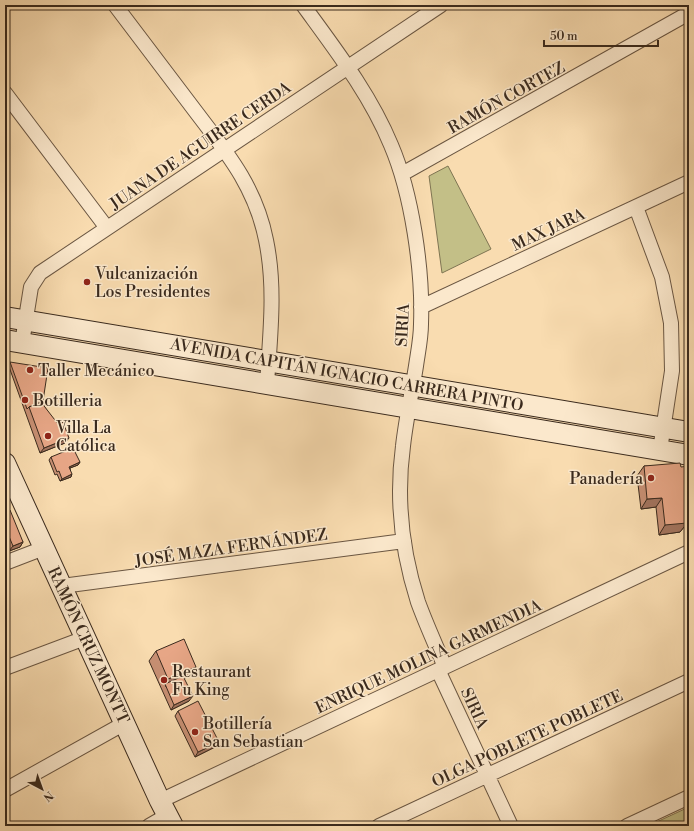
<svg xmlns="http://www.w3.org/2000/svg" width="694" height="831" viewBox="0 0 694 831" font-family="'Libre Bodoni',serif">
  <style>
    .green { fill: #c3bf87; stroke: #7e7452 }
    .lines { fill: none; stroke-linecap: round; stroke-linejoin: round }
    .street-casing { stroke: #6a5642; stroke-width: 16 }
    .secondary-casing { stroke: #3a2a1d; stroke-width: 22 }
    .street { stroke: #fbe8cc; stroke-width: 14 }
    .secondary { stroke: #fbe8cc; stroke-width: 20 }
    .wall { fill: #c78f73; stroke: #3a2a1d }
    .shaded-wall { fill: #a2745e; stroke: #3a2a1d }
    .building { fill: #e7a686; stroke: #3a2a1d }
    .poi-dot { fill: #8f2418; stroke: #fbe8cc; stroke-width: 1.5 }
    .labels { text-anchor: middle; stroke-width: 3; stroke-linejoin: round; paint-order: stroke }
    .street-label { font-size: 16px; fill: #3a2a1d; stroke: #fbe8cc }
    .poi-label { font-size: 16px; fill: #3a2a1d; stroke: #fbe8cc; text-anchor: start }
  </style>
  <rect width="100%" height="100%" fill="#f9dcb0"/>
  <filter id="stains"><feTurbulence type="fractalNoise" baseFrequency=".005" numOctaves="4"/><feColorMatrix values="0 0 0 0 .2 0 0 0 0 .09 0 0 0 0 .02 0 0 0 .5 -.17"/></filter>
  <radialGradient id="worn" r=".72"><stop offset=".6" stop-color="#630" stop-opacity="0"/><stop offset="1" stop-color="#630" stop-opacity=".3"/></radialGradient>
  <path class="green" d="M448,166L491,249L442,273L429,176Z
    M689,807V826H648Z"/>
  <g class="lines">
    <g class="street-casing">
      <path id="street" d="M115,5C140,38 165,71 190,104C223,148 255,184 266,240C276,288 270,336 267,384
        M303,5C335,49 370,94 391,145C412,194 423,270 421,324C421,338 418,352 416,366C412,392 406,419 403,446C396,498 402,552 418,602C426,624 436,646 445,667
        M5,93L107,228
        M402,174L689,13
        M636,207L662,277L671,323L672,371L660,450
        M421,307L689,182
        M22,343L31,287L40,273L441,5
        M5,563L44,548
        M62,586L404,541
        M5,668L85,638
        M438,670L511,826
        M5,790L125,723
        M160,801L689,552
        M149,826L168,815
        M379,826L689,681
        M627,826L689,797"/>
    </g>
    <g class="secondary-casing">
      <path id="secondary" d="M5,317L689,432
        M5,340L689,455
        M5,463L160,801L173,826"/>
    </g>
    <use href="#street" class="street"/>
    <use href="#secondary" class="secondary"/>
  </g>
  <path class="wall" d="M10,362L42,402L65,443L40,453L8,364Z
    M51,457L80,462L78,465L70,468L71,477L60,481L57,474L55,475L49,460Z
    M644,466L681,467L687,526L684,527L680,532L659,535L656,507L641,509L637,476Z
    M5,512L23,542L20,547L9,551L5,541Z
    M156,651L196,667L189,676L184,678L189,701L171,710L149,661Z
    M178,711L219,742L215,747L195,757L175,716Z"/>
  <path class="shaded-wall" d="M69,438L65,443L40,453L44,448Z
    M80,462L78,465L67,469L69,467Z
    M72,474L71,477L60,481L62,479Z
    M662,498L656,507L641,509L647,499Z
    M686,517H689V524L687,526L684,527L680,532L659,535L665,525Z
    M23,542L20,547L9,551L13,546Z
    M196,667L189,676L166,687L165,684L168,679Z
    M193,696L189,701L171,710L174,705Z
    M219,742L215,747L195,757L198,752Z"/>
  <path class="building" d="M10,362L48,368L43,401L41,402L29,407L27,409Z
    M41,402L58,424L63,422L69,438L44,448L29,407Z
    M73,448L80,462L69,467L72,474L62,479L59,471L57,472L51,457Z
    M680,463L681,467L689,466V517H686L687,523L665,525L662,498L647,499L644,466Z
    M10,510L23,542L13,546L5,527V512Z
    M184,639L196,667L168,679L156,651Z
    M183,676L193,696L174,705L165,684Z
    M198,701L219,742L198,752L178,711Z"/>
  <g class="poi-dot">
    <circle cx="87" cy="282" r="4"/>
    <circle cx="30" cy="370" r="4"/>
    <circle cx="25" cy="400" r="4"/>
    <circle cx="48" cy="436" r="4"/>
    <circle cx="651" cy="478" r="4"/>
    <circle cx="164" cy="680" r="4"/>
    <circle cx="195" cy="732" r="4"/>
  </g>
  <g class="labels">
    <g class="street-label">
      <text transform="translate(506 97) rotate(-29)" y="6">RAMÓN CORTEZ</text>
      <text transform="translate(200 145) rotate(-34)" y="6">JUANA DE AGUIRRE CERDA</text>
      <text transform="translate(548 229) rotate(-25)" y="6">MAX JARA</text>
      <text transform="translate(402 325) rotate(-87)" y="6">SIRIA</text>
      <text transform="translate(347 374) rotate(10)" y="6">AVENIDA CAPITÁN IGNACIO CARRERA PINTO</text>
      <text transform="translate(231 547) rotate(-8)" y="6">JOSÉ MAZA FERNÁNDEZ</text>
      <text transform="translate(89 645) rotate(65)" y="6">RAMÓN CRUZ MONTT</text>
      <text transform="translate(428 656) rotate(-25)" y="6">ENRIQUE MOLINA GARMENDIA</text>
      <text transform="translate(475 708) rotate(65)" y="6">SIRIA</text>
      <text transform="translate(527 738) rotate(-25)" y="6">OLGA POBLETE POBLETE</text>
    </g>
    <g class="poi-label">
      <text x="95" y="279">Vulcanización<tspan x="95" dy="18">Los Presidentes</tspan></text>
      <text x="38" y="376">Taller Mecánico</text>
      <text x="33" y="406">Botilleria</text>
      <text x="56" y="433">Villa La<tspan x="56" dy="18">Católica</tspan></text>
      <text x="643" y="484" text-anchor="end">Panadería</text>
      <text x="172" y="677">Restaurant<tspan x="172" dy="18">Fu King</tspan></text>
      <text x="203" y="729">Botillería<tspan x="203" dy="18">San Sebastian</tspan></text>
    </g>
  </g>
  <rect width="694" height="831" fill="none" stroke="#f9dcb0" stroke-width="20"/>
  <rect x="6" y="6" width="682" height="819" fill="none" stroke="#3a2a1d" stroke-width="2"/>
  <rect x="10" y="10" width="674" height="811" fill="none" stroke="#3a2a1d"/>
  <g transform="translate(42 789) rotate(139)" stroke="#fbe8cc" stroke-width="3" paint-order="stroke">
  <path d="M0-3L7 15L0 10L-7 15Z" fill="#3a2a1d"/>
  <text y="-6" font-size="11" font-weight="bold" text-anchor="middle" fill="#3a2a1d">N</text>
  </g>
  <path d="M544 40v6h114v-6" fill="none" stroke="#3a2a1d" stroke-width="2"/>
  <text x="550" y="40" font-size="12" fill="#3a2a1d" stroke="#fbe8cc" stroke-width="3" paint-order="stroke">50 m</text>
  <rect width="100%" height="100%" filter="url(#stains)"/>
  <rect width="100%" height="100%" fill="url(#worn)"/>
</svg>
